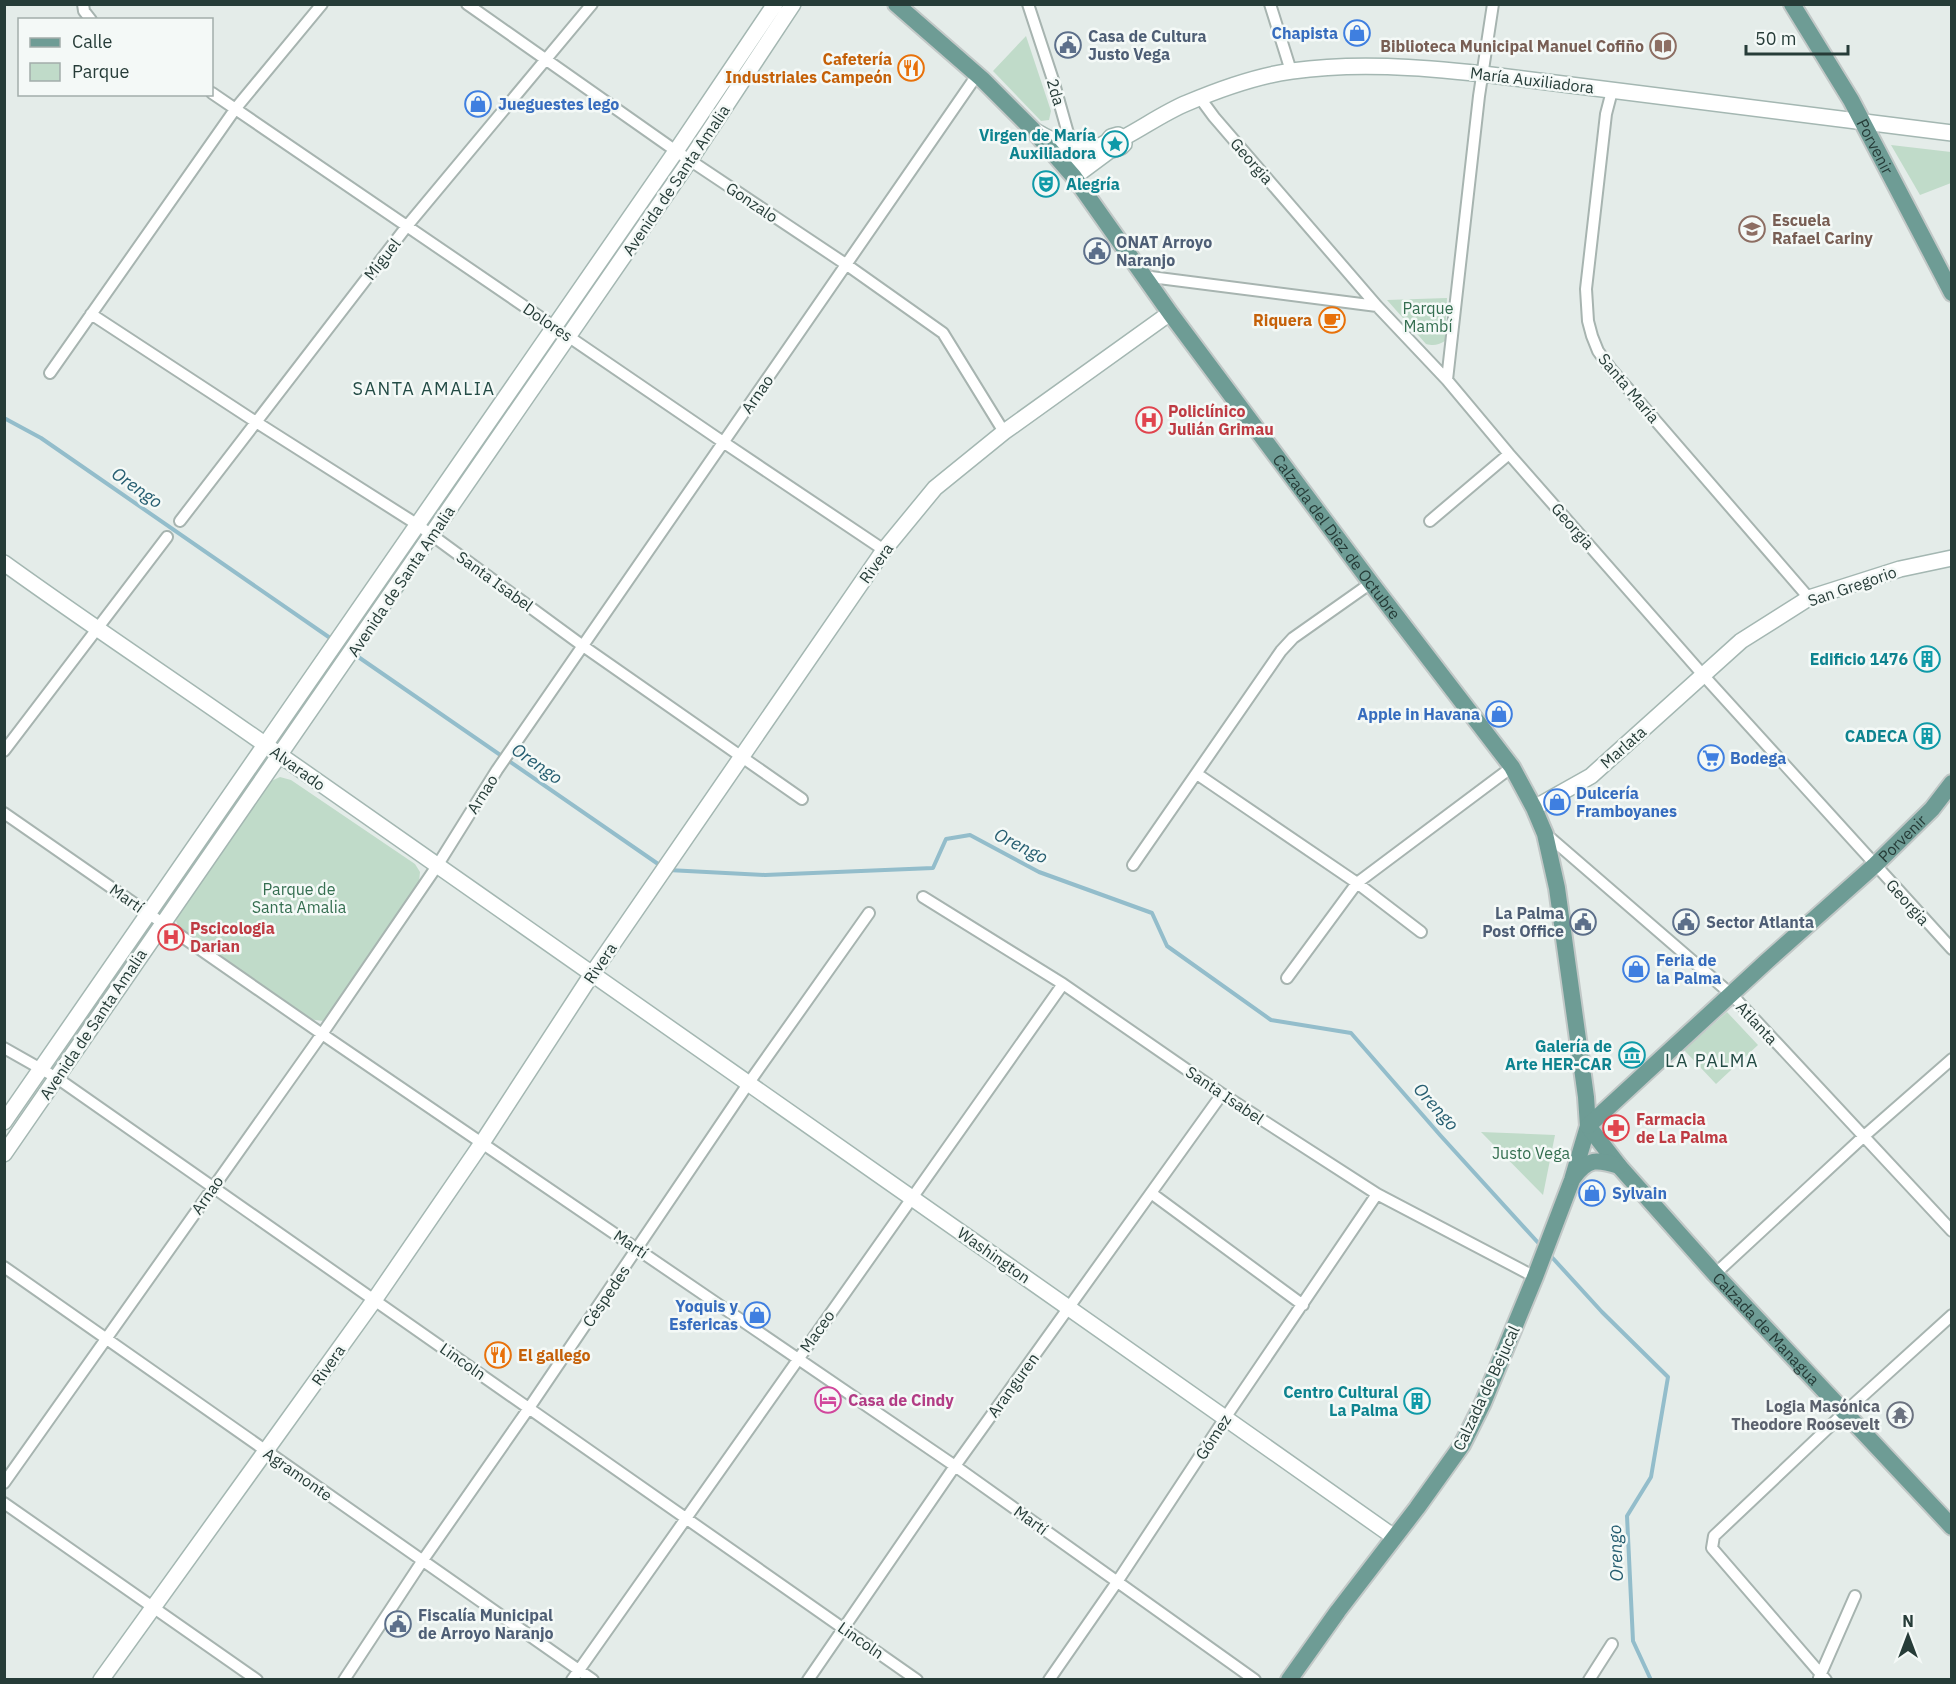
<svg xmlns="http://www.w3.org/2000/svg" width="1956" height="1684" viewBox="0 0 1956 1684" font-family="'IBM Plex Sans',sans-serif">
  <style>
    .green { fill: #c0dbc9 }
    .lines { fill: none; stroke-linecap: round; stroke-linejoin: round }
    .stream { stroke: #93bdcb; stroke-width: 4 }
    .street-casing { stroke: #a7b4b0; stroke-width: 14 }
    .secondary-casing { stroke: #a4b7b2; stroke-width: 18 }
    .primary-casing { stroke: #c2c8c7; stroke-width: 20 }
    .street { stroke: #fff; stroke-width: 10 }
    .secondary { stroke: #fff; stroke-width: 15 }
    .primary { stroke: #6e9c95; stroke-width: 16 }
    .labels { text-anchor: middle; stroke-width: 5; stroke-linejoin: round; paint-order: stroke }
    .shop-label { font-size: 16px; font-weight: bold; fill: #366cbe; stroke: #f4f9f7; text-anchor: start }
    .service-label { font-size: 16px; font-weight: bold; fill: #4e5e75; stroke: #f4f9f7; text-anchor: start }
    .education-label { font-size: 16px; font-weight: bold; fill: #785e54; stroke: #f4f9f7; text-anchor: end }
    .food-label { font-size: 16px; font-weight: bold; fill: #c56008; stroke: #f4f9f7; text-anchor: end }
    .street-label { font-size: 16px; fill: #263c38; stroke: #f4f9f7 }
    .culture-label { font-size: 16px; font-weight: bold; fill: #0d838f; stroke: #f4f9f7; text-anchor: end }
    .park-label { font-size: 16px; fill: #346e50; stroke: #f4f9f7 }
    .health-label { font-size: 16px; font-weight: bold; fill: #be3a42; stroke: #f4f9f7; text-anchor: start }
    .hotel-label { font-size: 16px; font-weight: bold; fill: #b23c85; stroke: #f4f9f7; text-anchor: start }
    .worship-label { font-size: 16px; font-weight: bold; fill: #5b616d; stroke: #f4f9f7; text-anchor: end }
    .neighbourhood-label { font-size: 18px; letter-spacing: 1.5px; fill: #244c46; stroke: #f4f9f7 }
    .water-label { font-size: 18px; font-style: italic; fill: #265e71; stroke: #f4f9f7 }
  </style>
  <rect width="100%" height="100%" fill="#e4ece9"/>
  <path class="green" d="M1026,36L1051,111L1049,120L1041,121L993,71Z
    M1891,145L1951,152V183L1920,195Z
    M1447,298L1445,341C1438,345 1434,346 1426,344L1387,300Z
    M280,777L291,780L415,864L420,872L419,882L330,1016L323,1021L308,1019L181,932L176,921L178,913L269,782Z
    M1727,1012L1758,1045L1716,1084L1684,1050Z
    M1481,1132L1555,1135L1543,1195Z"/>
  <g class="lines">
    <path class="stream" d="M4,418L41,438L333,640
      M354,654L661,866
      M668,870L765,875L933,868L946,839L970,835L1039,872L1152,913L1167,946L1271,1020L1351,1033L1440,1135L1542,1247
      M1549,1254L1602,1312L1668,1377L1651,1477L1627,1516L1633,1641L1651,1680"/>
    <g class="street-casing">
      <path id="street" d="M83,4L84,11L91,20
        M467,4L676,151L847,265L943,333L1004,432
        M1028,4L1053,80L1073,151
        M1270,4L1291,71
        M1612,91L1606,114L1586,289L1588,321L1592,336L1598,351L1611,369L1809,598
        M212,93L723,442L884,550
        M1200,98L1214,117L1377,306L1447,380L1509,454L1704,676L1952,949
        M1143,276L1377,306
        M91,314L256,422L418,525L583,646L802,799
        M50,373L236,108L322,4
        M1447,380L1479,96L1493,4
        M180,521L407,226L592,4
        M1430,521L1509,454
        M4,751L167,537
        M1197,774L1357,883L1421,932
        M4,813L322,1034L955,1466L1255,1680
        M1547,835L1732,995L1952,1231
        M1133,865L1281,651L1293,638L1371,583
        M923,897L1063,984L1222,1094L1377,1194L1535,1277
        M1287,978L1357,883L1512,767
        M4,1048L57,1078L917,1680
        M1151,1193L1303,1305
        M4,1267L593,1680
        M1715,1274L1863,1137L1952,1059
        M4,1483L322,1034L437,866L497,770L977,75
        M4,1503L257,1680
        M1819,1678L1855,1596
        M344,1680L423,1560L529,1408L748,1084L869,913
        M572,1680L1063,984
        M808,1680L955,1466L1222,1094
        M1049,1680L1117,1582L1225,1418L1377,1194
        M1589,1680L1612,1644
        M1826,1680L1712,1548L1714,1536L1845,1412L1952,1315"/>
    </g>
    <g class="secondary-casing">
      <path id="secondary" d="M1037,132C1054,142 1072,150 1093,149
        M1123,138C1144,127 1165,112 1187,103C1220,89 1256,76 1292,71C1355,62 1420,67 1483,74L1952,133
        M1066,166L1107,142L1111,137L1118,135L1123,138
        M1074,177L1109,151L1121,147L1124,144L1123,138
        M4,563C94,628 187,689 277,753C649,1016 1023,1274 1394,1537
        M1534,808L1591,776L1741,641L1809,598L1900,569L1952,558
        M4,1122L676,151L775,4
        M4,1154L690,160L793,4
        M101,1680L375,1299L482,1143L592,974L884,550L935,488L1004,432L1170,313"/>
    </g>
    <g class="primary-casing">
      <g id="primary">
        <path id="s1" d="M896,4L982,79L1033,130L1074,177L1170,313L1371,583L1512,767L1534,808L1545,834L1557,888L1586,1097L1588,1126L1572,1180L1535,1277L1483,1403L1462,1445L1417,1508L1338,1611L1289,1680"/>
        <path id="s2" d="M1792,4L1851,100L1952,293"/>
        <path id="s3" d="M1588,1126L1619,1166L1715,1274L1952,1527"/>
        <path id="s4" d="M1588,1126L1766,962L1875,865L1932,809L1952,783"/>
        <path d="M1574,1177C1588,1158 1597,1159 1619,1166"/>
      </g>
    </g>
    <use href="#street" class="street"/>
    <use href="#secondary" class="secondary"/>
    <use href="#primary" class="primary"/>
  </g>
  <defs>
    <g id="shop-ring" transform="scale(1.35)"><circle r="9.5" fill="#f4f9f7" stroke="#3f7fe0" stroke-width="1.5"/><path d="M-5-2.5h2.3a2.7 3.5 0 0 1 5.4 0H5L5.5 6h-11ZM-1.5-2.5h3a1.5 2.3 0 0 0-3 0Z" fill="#3f7fe0"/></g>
    <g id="civic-ring" transform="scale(1.35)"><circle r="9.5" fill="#f4f9f7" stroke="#5c6f8a" stroke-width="1.5"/><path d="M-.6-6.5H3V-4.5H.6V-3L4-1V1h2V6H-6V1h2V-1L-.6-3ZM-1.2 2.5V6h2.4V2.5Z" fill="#5c6f8a"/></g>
    <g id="library-ring" transform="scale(1.35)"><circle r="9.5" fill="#f4f9f7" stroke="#8d6e63" stroke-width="1.5"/><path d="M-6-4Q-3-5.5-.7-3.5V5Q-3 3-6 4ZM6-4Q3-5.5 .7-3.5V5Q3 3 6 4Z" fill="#8d6e63"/></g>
    <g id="restaurant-ring" transform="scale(1.35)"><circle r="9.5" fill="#f4f9f7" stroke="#e8710a" stroke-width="1.5"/><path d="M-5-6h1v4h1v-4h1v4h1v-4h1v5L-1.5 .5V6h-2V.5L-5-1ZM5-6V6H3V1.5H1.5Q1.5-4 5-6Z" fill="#e8710a"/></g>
    <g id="sight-ring" transform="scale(1.35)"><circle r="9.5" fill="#f4f9f7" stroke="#0f9aa8" stroke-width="1.5"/><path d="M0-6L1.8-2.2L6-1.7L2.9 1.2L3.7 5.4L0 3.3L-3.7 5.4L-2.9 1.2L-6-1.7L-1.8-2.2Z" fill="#0f9aa8"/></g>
    <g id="theatre-ring" transform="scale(1.35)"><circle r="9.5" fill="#f4f9f7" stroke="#0f9aa8" stroke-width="1.5"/><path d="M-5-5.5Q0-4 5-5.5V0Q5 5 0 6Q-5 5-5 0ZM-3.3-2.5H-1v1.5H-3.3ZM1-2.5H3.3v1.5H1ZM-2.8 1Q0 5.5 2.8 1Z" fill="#0f9aa8"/></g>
    <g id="school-ring" transform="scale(1.35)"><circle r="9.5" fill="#f4f9f7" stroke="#8d6e63" stroke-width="1.5"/><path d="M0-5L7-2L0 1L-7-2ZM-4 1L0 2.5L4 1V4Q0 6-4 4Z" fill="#8d6e63"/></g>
    <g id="cafe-ring" transform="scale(1.35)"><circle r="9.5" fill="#f4f9f7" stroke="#e8710a" stroke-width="1.5"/><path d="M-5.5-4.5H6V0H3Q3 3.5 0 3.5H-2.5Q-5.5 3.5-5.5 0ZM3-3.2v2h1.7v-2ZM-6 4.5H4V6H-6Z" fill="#e8710a"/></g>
    <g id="hospital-ring" transform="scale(1.35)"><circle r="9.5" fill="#f4f9f7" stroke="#e0444e" stroke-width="1.5"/><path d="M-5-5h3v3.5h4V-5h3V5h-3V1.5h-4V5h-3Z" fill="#e0444e"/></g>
    <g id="building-ring" transform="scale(1.35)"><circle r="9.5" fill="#f4f9f7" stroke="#0f9aa8" stroke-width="1.5"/><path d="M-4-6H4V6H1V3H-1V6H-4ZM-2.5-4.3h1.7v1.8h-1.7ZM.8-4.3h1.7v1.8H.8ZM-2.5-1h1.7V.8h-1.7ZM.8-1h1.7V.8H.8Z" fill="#0f9aa8"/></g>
    <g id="supermarket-ring" transform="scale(1.35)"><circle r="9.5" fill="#f4f9f7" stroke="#3f7fe0" stroke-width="1.5"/><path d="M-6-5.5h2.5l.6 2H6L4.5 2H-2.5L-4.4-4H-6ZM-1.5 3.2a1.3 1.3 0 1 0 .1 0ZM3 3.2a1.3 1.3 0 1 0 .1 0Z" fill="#3f7fe0"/></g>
    <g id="museum-ring" transform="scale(1.35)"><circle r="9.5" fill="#f4f9f7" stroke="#0f9aa8" stroke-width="1.5"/><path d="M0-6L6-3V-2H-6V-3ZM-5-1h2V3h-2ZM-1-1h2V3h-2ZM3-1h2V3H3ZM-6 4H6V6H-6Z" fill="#0f9aa8"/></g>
    <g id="pharmacy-ring" transform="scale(1.35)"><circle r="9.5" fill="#f4f9f7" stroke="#e0444e" stroke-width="1.5"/><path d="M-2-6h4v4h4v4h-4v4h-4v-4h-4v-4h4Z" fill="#e0444e"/></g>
    <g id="hotel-ring" transform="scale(1.35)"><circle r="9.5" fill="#f4f9f7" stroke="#d1479c" stroke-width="1.5"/><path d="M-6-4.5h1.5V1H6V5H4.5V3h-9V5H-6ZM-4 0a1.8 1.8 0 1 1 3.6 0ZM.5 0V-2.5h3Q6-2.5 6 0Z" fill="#d1479c"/></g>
    <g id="temple-ring" transform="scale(1.35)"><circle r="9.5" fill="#f4f9f7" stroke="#6b7280" stroke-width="1.5"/><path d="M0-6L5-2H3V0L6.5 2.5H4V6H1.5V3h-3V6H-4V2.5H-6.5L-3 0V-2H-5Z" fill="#6b7280"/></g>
  </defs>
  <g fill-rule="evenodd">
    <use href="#shop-ring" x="1357" y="33"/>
    <use href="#civic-ring" x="1068" y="45"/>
    <use href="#library-ring" x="1663" y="46"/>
    <use href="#restaurant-ring" x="911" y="68"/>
    <use href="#shop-ring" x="478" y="104"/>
    <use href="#sight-ring" x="1115" y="144"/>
    <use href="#theatre-ring" x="1046" y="184"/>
    <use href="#school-ring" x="1752" y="229"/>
    <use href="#civic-ring" x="1097" y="251"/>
    <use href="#cafe-ring" x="1332" y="320"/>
    <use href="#hospital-ring" x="1149" y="420"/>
    <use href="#building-ring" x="1927" y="659"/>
    <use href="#shop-ring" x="1499" y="714"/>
    <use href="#building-ring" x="1927" y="736"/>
    <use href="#supermarket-ring" x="1711" y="758"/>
    <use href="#shop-ring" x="1557" y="802"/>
    <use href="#civic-ring" x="1583" y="922"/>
    <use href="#civic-ring" x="1686" y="922"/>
    <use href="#hospital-ring" x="171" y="937"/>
    <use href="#shop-ring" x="1636" y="969"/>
    <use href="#museum-ring" x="1632" y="1055"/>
    <use href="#pharmacy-ring" x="1616" y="1128"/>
    <use href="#shop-ring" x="1592" y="1193"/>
    <use href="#shop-ring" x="757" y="1315"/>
    <use href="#restaurant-ring" x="498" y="1355"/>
    <use href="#hotel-ring" x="828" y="1400"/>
    <use href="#building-ring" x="1417" y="1401"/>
    <use href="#temple-ring" x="1900" y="1415"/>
    <use href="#civic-ring" x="398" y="1624"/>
  </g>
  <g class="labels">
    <g class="shop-label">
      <text x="1338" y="39" text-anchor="end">Chapista</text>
      <text x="498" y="110">Jueguestes lego</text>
      <text x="1480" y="720" text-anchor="end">Apple in Havana</text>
      <text x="1730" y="764">Bodega</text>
      <text x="1576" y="799">Dulcería<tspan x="1576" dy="18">Framboyanes</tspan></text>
      <text x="1656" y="966">Feria de<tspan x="1656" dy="18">la Palma</tspan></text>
      <text x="1612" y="1199">Sylvain</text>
      <text x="738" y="1312" text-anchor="end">Yoquis y<tspan x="738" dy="18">Esfericas</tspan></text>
    </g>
    <g class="service-label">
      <text x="1088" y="42">Casa de Cultura<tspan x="1088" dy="18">Justo Vega</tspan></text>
      <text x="1116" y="248">ONAT Arroyo<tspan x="1116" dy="18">Naranjo</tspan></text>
      <text x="1564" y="919" text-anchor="end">La Palma<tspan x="1564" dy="18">Post Office</tspan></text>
      <text x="1706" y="928">Sector Atlanta</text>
      <text x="418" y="1621">Fiscalía Municipal<tspan x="418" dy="18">de Arroyo Naranjo</tspan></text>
    </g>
    <g class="education-label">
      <text x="1644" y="52">Biblioteca Municipal Manuel Cofiño</text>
      <text x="1772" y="226" text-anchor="start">Escuela<tspan x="1772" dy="18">Rafael Cariny</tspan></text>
    </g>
    <g class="food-label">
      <text x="892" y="65">Cafetería<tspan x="892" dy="18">Industriales Campeón</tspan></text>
      <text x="1312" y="326">Riquera</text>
      <text x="518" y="1361" text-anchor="start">El gallego</text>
    </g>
    <g class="street-label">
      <text transform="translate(1532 80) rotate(7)" y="6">María Auxiliadora</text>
      <text transform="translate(1056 92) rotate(74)" y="6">2da</text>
      <text dy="6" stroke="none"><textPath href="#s2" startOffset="165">Porvenir</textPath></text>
      <text transform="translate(1252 161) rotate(49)" y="6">Georgia</text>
      <text transform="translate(676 180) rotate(-56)" y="6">Avenida de Santa Amalia</text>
      <text transform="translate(752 202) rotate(34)" y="6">Gonzalo</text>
      <text transform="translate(382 259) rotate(-52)" y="6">Miguel</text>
      <text transform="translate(548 322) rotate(34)" y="6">Dolores</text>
      <text transform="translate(1629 388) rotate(50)" y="6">Santa María</text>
      <text transform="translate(757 394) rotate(-55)" y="6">Arnao</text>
      <text transform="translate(1573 526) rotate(49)" y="6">Georgia</text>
      <text dy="6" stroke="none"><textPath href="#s1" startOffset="694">Calzada del Diez de Octubre</textPath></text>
      <text transform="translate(876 563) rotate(-54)" y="6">Rivera</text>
      <text transform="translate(401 581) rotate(-56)" y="6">Avenida de Santa Amalia</text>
      <text transform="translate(495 581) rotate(36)" y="6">Santa Isabel</text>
      <text transform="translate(1852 586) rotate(-19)" y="6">San Gregorio</text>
      <text transform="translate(1623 747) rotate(-41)" y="6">Marlata</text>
      <text transform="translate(298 768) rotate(36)" y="6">Alvarado</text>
      <text transform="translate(482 794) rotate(-58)" y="6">Arnao</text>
      <text dy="6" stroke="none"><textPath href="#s4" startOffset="426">Porvenir</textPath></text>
      <text transform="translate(127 898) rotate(35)" y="6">Martí</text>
      <text transform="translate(1908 902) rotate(48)" y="6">Georgia</text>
      <text transform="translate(600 963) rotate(-56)" y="6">Rivera</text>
      <text transform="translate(1757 1023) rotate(47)" y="6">Atlanta</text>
      <text transform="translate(93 1024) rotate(-56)" y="6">Avenida de Santa Amalia</text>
      <text transform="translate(1225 1095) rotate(34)" y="6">Santa Isabel</text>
      <text transform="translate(207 1195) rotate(-55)" y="6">Arnao</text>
      <text transform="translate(631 1244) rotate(34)" y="6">Martí</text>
      <text transform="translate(994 1255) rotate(35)" y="6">Washington</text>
      <text transform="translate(606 1296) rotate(-56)" y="6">Céspedes</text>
      <text dy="6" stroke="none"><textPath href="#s3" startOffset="270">Calzada de Managua</textPath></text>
      <text transform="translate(817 1331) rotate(-55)" y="6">Maceo</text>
      <text transform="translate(463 1361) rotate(35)" y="6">Lincoln</text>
      <text transform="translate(328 1365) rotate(-55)" y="6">Rivera</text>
      <text transform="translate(1013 1385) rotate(-54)" y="6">Aranguren</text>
      <text transform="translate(1486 1388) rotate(-65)" y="6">Calzada de Bejucal</text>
      <text transform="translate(1213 1437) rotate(-57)" y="6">Gómez</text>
      <text transform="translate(298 1474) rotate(35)" y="6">Agramonte</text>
      <text transform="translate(1031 1520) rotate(36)" y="6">Martí</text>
      <text transform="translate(861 1640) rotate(35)" y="6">Lincoln</text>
    </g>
    <g class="culture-label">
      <text x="1096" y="141">Virgen de María<tspan x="1096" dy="18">Auxiliadora</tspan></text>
      <text x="1066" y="190" text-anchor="start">Alegría</text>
      <text x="1908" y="665">Edificio 1476</text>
      <text x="1908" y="742">CADECA</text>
      <text x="1612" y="1052">Galería de<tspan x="1612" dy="18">Arte HER-CAR</tspan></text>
      <text x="1398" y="1398">Centro Cultural<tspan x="1398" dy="18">La Palma</tspan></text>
    </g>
    <g class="park-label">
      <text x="1428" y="314">Parque<tspan x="1428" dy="18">Mambí</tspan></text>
      <text x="299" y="895">Parque de<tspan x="299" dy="18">Santa Amalia</tspan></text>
      <text x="1531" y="1159">Justo Vega</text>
    </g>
    <g class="health-label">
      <text x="1168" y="417">Policlínico<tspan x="1168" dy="18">Julián Grimau</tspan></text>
      <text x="190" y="934">Pscicologia<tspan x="190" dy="18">Darian</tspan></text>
      <text x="1636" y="1125">Farmacia<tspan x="1636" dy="18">de La Palma</tspan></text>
    </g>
    <g class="hotel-label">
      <text x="848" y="1406">Casa de Cindy</text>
    </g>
    <g class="worship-label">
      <text x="1880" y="1412">Logia Masónica<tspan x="1880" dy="18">Theodore Roosevelt</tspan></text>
    </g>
    <g class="neighbourhood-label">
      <text x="424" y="395">SANTA AMALIA</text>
      <text x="1712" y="1067">LA PALMA</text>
    </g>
    <g class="water-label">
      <text transform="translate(137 488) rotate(35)" y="6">Orengo</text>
      <text transform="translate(537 764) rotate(35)" y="6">Orengo</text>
      <text transform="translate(1021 846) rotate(27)" y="6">Orengo</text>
      <text transform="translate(1436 1107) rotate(48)" y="6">Orengo</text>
      <text transform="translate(1616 1553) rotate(-92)" y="6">Orengo</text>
    </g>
  </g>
  <rect width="1956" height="1684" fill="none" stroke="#263c38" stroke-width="12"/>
  <rect x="18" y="18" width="195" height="78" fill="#f4f9f7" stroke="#a2adab" stroke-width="1.5"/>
  <rect x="30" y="38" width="30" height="9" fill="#6e9c95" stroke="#a2adab" stroke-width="1.5"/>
  <text x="72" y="48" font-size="18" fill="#263c38">Calle</text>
  <rect x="30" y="63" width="30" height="18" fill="#c0dbc9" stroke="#a2adab" stroke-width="1.5"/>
  <text x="72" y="78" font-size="18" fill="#263c38">Parque</text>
  <g transform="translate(1908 1636)" stroke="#f4f9f7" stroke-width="4.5" paint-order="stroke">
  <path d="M0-4.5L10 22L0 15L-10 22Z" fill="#263c38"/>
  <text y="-9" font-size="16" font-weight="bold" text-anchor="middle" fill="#263c38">N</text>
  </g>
  <path d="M1746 45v9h102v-9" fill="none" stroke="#263c38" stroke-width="3"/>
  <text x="1755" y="45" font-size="18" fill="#263c38" stroke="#f4f9f7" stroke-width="4.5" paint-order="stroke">50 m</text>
</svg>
